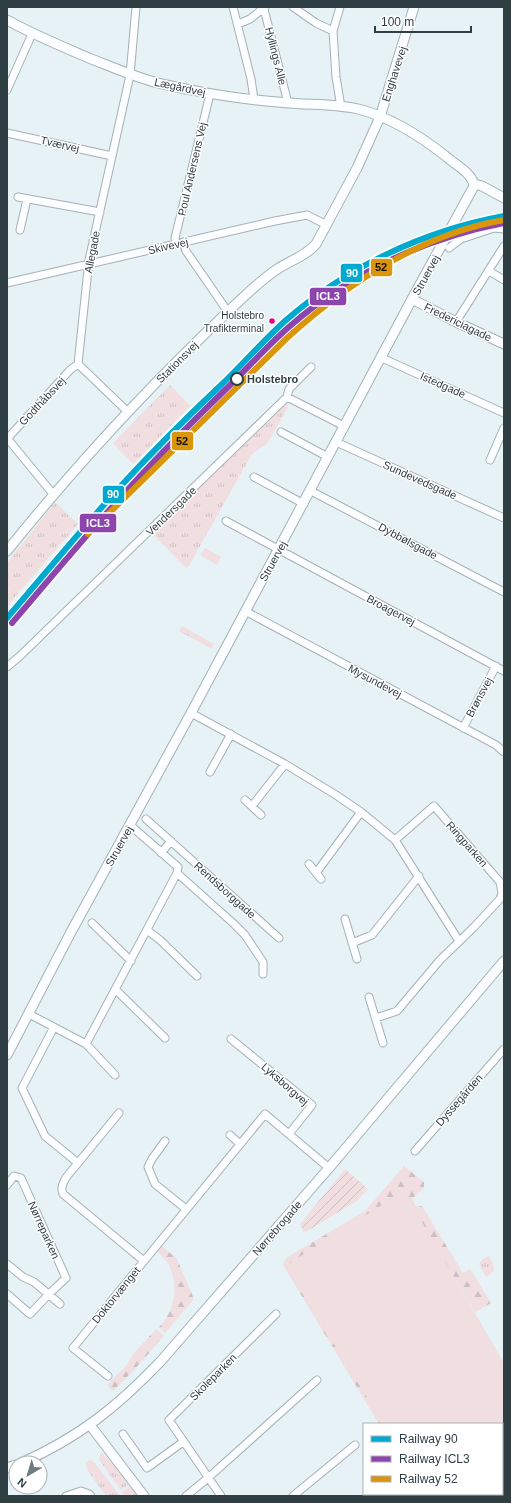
<svg xmlns="http://www.w3.org/2000/svg" width="511" height="1503" viewBox="0 0 511 1503" font-family="Arial,sans-serif">
  <style>
    .grass { fill: url(#grass-tufts) }
    .forest { fill: url(#forest-firs) }
    .garden { fill: url(#garden-furrows) }
    .pitch { fill: #f0dee1 }
    .lines { fill: none; stroke-linecap: round; stroke-linejoin: round }
    .minor-casing { stroke: #a5b1b5; stroke-width: 9 }
    .tertiary-casing { stroke: #a5b1b5; stroke-width: 11 }
    .minor { stroke: #fbfdfe; stroke-width: 7 }
    .tertiary { stroke: #fbfdfe; stroke-width: 9 }
    .rail { stroke: #cfd3d4; stroke-width: 2; stroke-dasharray: 8 4; stroke-linecap: butt }
    .rail-1-casing { stroke: #fff; stroke-width: 9 }
    .rail-2-casing { stroke: #fff; stroke-width: 9 }
    .rail-3-casing { stroke: #fff; stroke-width: 9 }
    .rail-1 { stroke: #00a9ce; stroke-width: 6 }
    .rail-2 { stroke: #8e44ad; stroke-width: 6 }
    .rail-3 { stroke: #d9960a; stroke-width: 6 }
    .bus-dot { fill: #e5007d; stroke: #fff; stroke-width: 1.5 }
    .stop-dot { fill: #fff; stroke: #2f3e43; stroke-width: 2 }
    .labels { text-anchor: middle; stroke-width: 3; stroke-linejoin: round; paint-order: stroke }
    .bus-label { font-size: 10px; fill: #2f3e43; stroke: #fff; text-anchor: end }
    .street-label { font-size: 11px; fill: #2f3e43; stroke: #fff }
    .stop-label { font-size: 11px; font-weight: bold; fill: #2f3e43; stroke: #fff; text-anchor: start }
    .line-badge { stroke: #fff; stroke-width: 1.5 }
    .badge-label { font-size: 11px; text-anchor: middle; font-weight: bold; fill: #fff }
    .pale-badge-label { font-size: 11px; text-anchor: middle; font-weight: bold; fill: #111 }
  </style>
  <defs>
    <pattern id="grass-tufts" width="24" height="20" patternUnits="userSpaceOnUse"><rect width="24" height="20" fill="#f0dee1"/><path d="M3 7l-1-3M5 7V3M7 7l1-3M15 17l-1-3M17 17v-4M19 17l1-3" fill="none" stroke="#cec0c2"/></pattern>
    <pattern id="forest-firs" width="22" height="20" patternUnits="userSpaceOnUse"><rect width="22" height="20" fill="#f0dee1"/><path d="M5 1l3.5 6h-7zM16 11l3.5 6h-7z" fill="#cec0c2"/></pattern>
    <pattern id="garden-furrows" width="10" height="10" patternUnits="userSpaceOnUse"><rect width="10" height="10" fill="#f0dee1"/><path d="M-1 1l2-2M0 10L10 0M9 11l2-2" fill="none" stroke="#cec0c2"/></pattern>
  </defs>
  <rect width="100%" height="100%" fill="#e6f2f6"/>
  <path class="grass" d="M170,385L190,406L133,464L113,443Z
    M289,405L270,439L265,445L252,454L187,569L152,533L284,406Z
    M55,502L78,524L7,606V563Z
    M182,626L214,644L212,649L179,631Z
    M489,1256L493,1263L494,1271L486,1277L479,1264L483,1259Z
    M101,1452L117,1468L128,1485L121,1490L99,1460Z
    M90,1460L95,1463L120,1496H106L88,1471L85,1463Z
    M129,1487L139,1496H124L122,1492Z"/>
  <path class="forest" d="M404,1166L424,1182V1188L412,1199L416,1206H422L463,1273L470,1269L491,1303L475,1312L404,1194L391,1424H379L283,1265L286,1258L365,1211Z
    M161,1245L177,1259L194,1299L165,1333L159,1327C176,1310 179,1284 168,1263C165,1259 161,1255 157,1251Z
    M156,1329L164,1336L134,1370L113,1391L107,1385L125,1367L135,1352Z"/>
  <path class="garden" d="M345,1169L368,1189L357,1201L304,1233L300,1224Z"/>
  <path class="pitch" d="M205,548L221,557L217,565L200,555Z
    M404,1191L504,1363V1496H429L428,1494H502V1424H384L285,1266Z"/>
  <g class="lines">
    <g class="minor-casing">
      <path id="minor" d="M233,7L251,79L254,99
        M293,7L316,23L333,31
        M340,7L333,31L336,77L341,107
        M264,9L288,103
        M238,24L250,19L265,7
        M7,90L32,34
        M7,133L112,156
        M18,197L100,212
        M20,230L27,199
        M183,242L186,251L228,312
        M176,244L175,238L210,94
        M449,248L461,239L494,228L504,229
        M489,271L504,280
        M7,283L275,221L307,215L327,225
        M456,322L504,246
        M382,358L504,413
        M287,397L289,389L311,367
        M128,412L78,364L89,260L130,75L136,7
        M281,432L328,457
        M7,438L53,494
        M7,439L70,370L78,364
        M336,442L504,518
        M490,460L504,428
        M254,477L304,504
        M311,491L504,592
        M226,521L504,671
        M245,611L496,745L504,752
        M7,667L20,656L287,397L344,426
        M191,713L285,764L336,795L361,812L395,840L459,941
        M463,728L496,666
        M210,772L231,734
        M245,800L261,815
        M252,806L285,764
        M146,819L279,938
        M161,853L171,841
        M309,864L321,879
        M177,873L233,923L245,935L263,962V974
        M316,873L361,812
        M345,919L357,959
        M92,923L131,961
        M147,930L160,940L197,976
        M352,943L372,935L419,876
        M116,990L165,1038
        M369,997L383,1043
        M29,1014L86,1044L177,873L178,867L130,825
        M376,1018L397,1011L440,960L474,927L500,899L502,893L500,882L434,806L395,840
        M54,1027L22,1088L45,1136L78,1163L119,1113
        M231,1039L312,1105L289,1134
        M86,1044L115,1075
        M230,1135L240,1144
        M165,1141L152,1159L148,1167L155,1184L186,1209
        M415,1151L504,1049
        M78,1163C71,1172 58,1183 63,1194L144,1261L73,1348L108,1376
        M7,1185L14,1176L21,1178L66,1278L49,1294L30,1314L7,1294
        M144,1261L265,1114L329,1168
        M7,1264L23,1277L34,1282L60,1304
        M123,1434L147,1468L183,1442
        M66,1496L81,1491L89,1494L91,1496
        M186,1496L208,1478L317,1380
        M221,1496L169,1420L276,1314
        M293,1496L355,1445"/>
    </g>
    <g class="tertiary-casing">
      <path id="tertiary" d="M7,20C34,35 61,46 89,58C112,67 134,77 158,83C201,93 245,100 289,103C312,105 336,104 358,109C391,117 423,138 448,158C457,166 473,174 474,186L412,299L191,713L71,932L7,1055
        M474,184L482,186L504,198
        M412,299L456,322L504,344
        M7,551C77,464 153,382 235,305C248,293 261,280 276,270C289,261 306,256 316,244L357,168L380,117L414,7
        M90,1425L144,1496
        M21,1463C78,1438 117,1407 160,1362L329,1168L504,961
        M7,1468L16,1465"/>
    </g>
    <use href="#minor" class="minor"/>
    <use href="#tertiary" class="tertiary"/>
    <path class="rail" d="M7,623L88,534"/>
    <g class="rail-1-casing">
      <path id="rail-1" d="M7,618C44,575 80,531 118,489C151,453 185,419 220,386C242,365 262,342 285,321C347,267 423,231 504,216"/>
    </g>
    <g class="rail-2-casing">
      <path id="rail-2" d="M12,623C49,580 85,536 123,495C156,458 190,424 225,390C247,369 267,346 290,326C351,273 425,238 504,223"/>
    </g>
    <g class="rail-3-casing">
      <path id="rail-3" d="M88,534L287,338C349,282 421,234 504,220"/>
    </g>
    <use href="#rail-1" class="rail-1"/>
    <use href="#rail-2" class="rail-2"/>
    <use href="#rail-3" class="rail-3"/>
  </g>
  <circle class="bus-dot" cx="272" cy="321" r="3.5"/>
  <circle class="stop-dot" cx="237" cy="379" r="6"/>
  <g class="labels">
    <g class="bus-label">
      <text x="264" y="319">Holstebro<tspan x="264" dy="13">Trafikterminal</tspan></text>
    </g>
    <g class="street-label">
      <text transform="translate(276 56) rotate(76)" y="4">Hyllings Alle</text>
      <text transform="translate(394 74) rotate(-72)" y="4">Enghavevej</text>
      <text transform="translate(180 87) rotate(12)" y="4">Lægårdvej</text>
      <text transform="translate(60 144) rotate(13)" y="4">Tværvej</text>
      <text transform="translate(192 169) rotate(-77)" y="4">Poul Andersens Vej</text>
      <text transform="translate(168 246) rotate(-13)" y="4">Skivevej</text>
      <text transform="translate(92 252) rotate(-79)" y="4">Allegade</text>
      <text transform="translate(426 275) rotate(-61)" y="4">Struervej</text>
      <text transform="translate(458 322) rotate(26)" y="4">Fredericiagade</text>
      <text transform="translate(177 362) rotate(-45)" y="4">Stationsvej</text>
      <text transform="translate(443 385) rotate(24)" y="4">Istedgade</text>
      <text transform="translate(42 401) rotate(-47)" y="4">Godthåbsvej</text>
      <text transform="translate(420 480) rotate(24)" y="4">Sundevedsgade</text>
      <text transform="translate(171 511) rotate(-44)" y="4">Vendersgade</text>
      <text transform="translate(408 541) rotate(28)" y="4">Dybbølsgade</text>
      <text transform="translate(273 561) rotate(-61)" y="4">Struervej</text>
      <text transform="translate(391 610) rotate(28)" y="4">Broagervej</text>
      <text transform="translate(375 681) rotate(28)" y="4">Mysundevej</text>
      <text transform="translate(479 697) rotate(-62)" y="4">Brønsvej</text>
      <text transform="translate(467 844) rotate(49)" y="4">Ringparken</text>
      <text transform="translate(119 846) rotate(-61)" y="4">Struervej</text>
      <text transform="translate(225 890) rotate(42)" y="4">Rendsborggade</text>
      <text transform="translate(285 1084) rotate(41)" y="4">Lyksborgvej</text>
      <text transform="translate(459 1100) rotate(-49)" y="4">Dyssegården</text>
      <text transform="translate(277 1228) rotate(-49)" y="4">Nørrebrogade</text>
      <text transform="translate(44 1230) rotate(66)" y="4">Nørreparken</text>
      <text transform="translate(116 1295) rotate(-51)" y="4">Doktorvænget</text>
      <text transform="translate(213 1377) rotate(-45)" y="4">Skoleparken</text>
    </g>
    <g class="stop-label">
      <text x="247" y="383">Holstebro</text>
    </g>
  </g>
  <g class="line-badge">
    <rect x="370" y="258" width="23" height="19" rx="4" fill="#d9960a"/>
    <rect x="340" y="263" width="23" height="20" rx="4" fill="#00a9ce"/>
    <rect x="309" y="287" width="38" height="19" rx="4" fill="#8e44ad"/>
    <rect x="171" y="431" width="23" height="20" rx="4" fill="#d9960a"/>
    <rect x="102" y="485" width="23" height="19" rx="4" fill="#00a9ce"/>
    <rect x="79" y="513" width="38" height="20" rx="4" fill="#8e44ad"/>
  </g>
  <g class="badge-label">
    <text x="352" y="277">90</text>
    <text x="328" y="300">ICL3</text>
    <text x="113" y="498">90</text>
    <text x="98" y="527">ICL3</text>
  </g>
  <g class="pale-badge-label">
    <text x="381" y="271">52</text>
    <text x="182" y="445">52</text>
  </g>
  <rect width="511" height="1503" fill="none" stroke="#2f3e43" stroke-width="16"/>
  <rect x="363" y="1423" width="140" height="72" fill="#ffffff" stroke="#acb2b4"/>
  <rect x="371" y="1436" width="20" height="6" fill="#00a9ce" stroke="#acb2b4"/>
  <text x="399" y="1443" font-size="12" fill="#2f3e43">Railway 90</text>
  <rect x="371" y="1456" width="20" height="6" fill="#8e44ad" stroke="#acb2b4"/>
  <text x="399" y="1463" font-size="12" fill="#2f3e43">Railway ICL3</text>
  <rect x="371" y="1476" width="20" height="6" fill="#d9960a" stroke="#acb2b4"/>
  <text x="399" y="1483" font-size="12" fill="#2f3e43">Railway 52</text>
  <g transform="translate(28 1475) rotate(218)"><circle r="19" fill="#ffffff" stroke="#acb2b4"/>
  <path d="M0-3L7 15L0 10L-7 15Z" fill="#6f7d82"/>
  <text y="-6" font-size="11" font-weight="bold" text-anchor="middle" fill="#2f3e43">N</text>
  </g>
  <path d="M375 26v6h96v-6" fill="none" stroke="#2f3e43" stroke-width="2"/>
  <text x="381" y="26" font-size="12" fill="#2f3e43" stroke="#ffffff" stroke-width="3" paint-order="stroke">100 m</text>
</svg>
